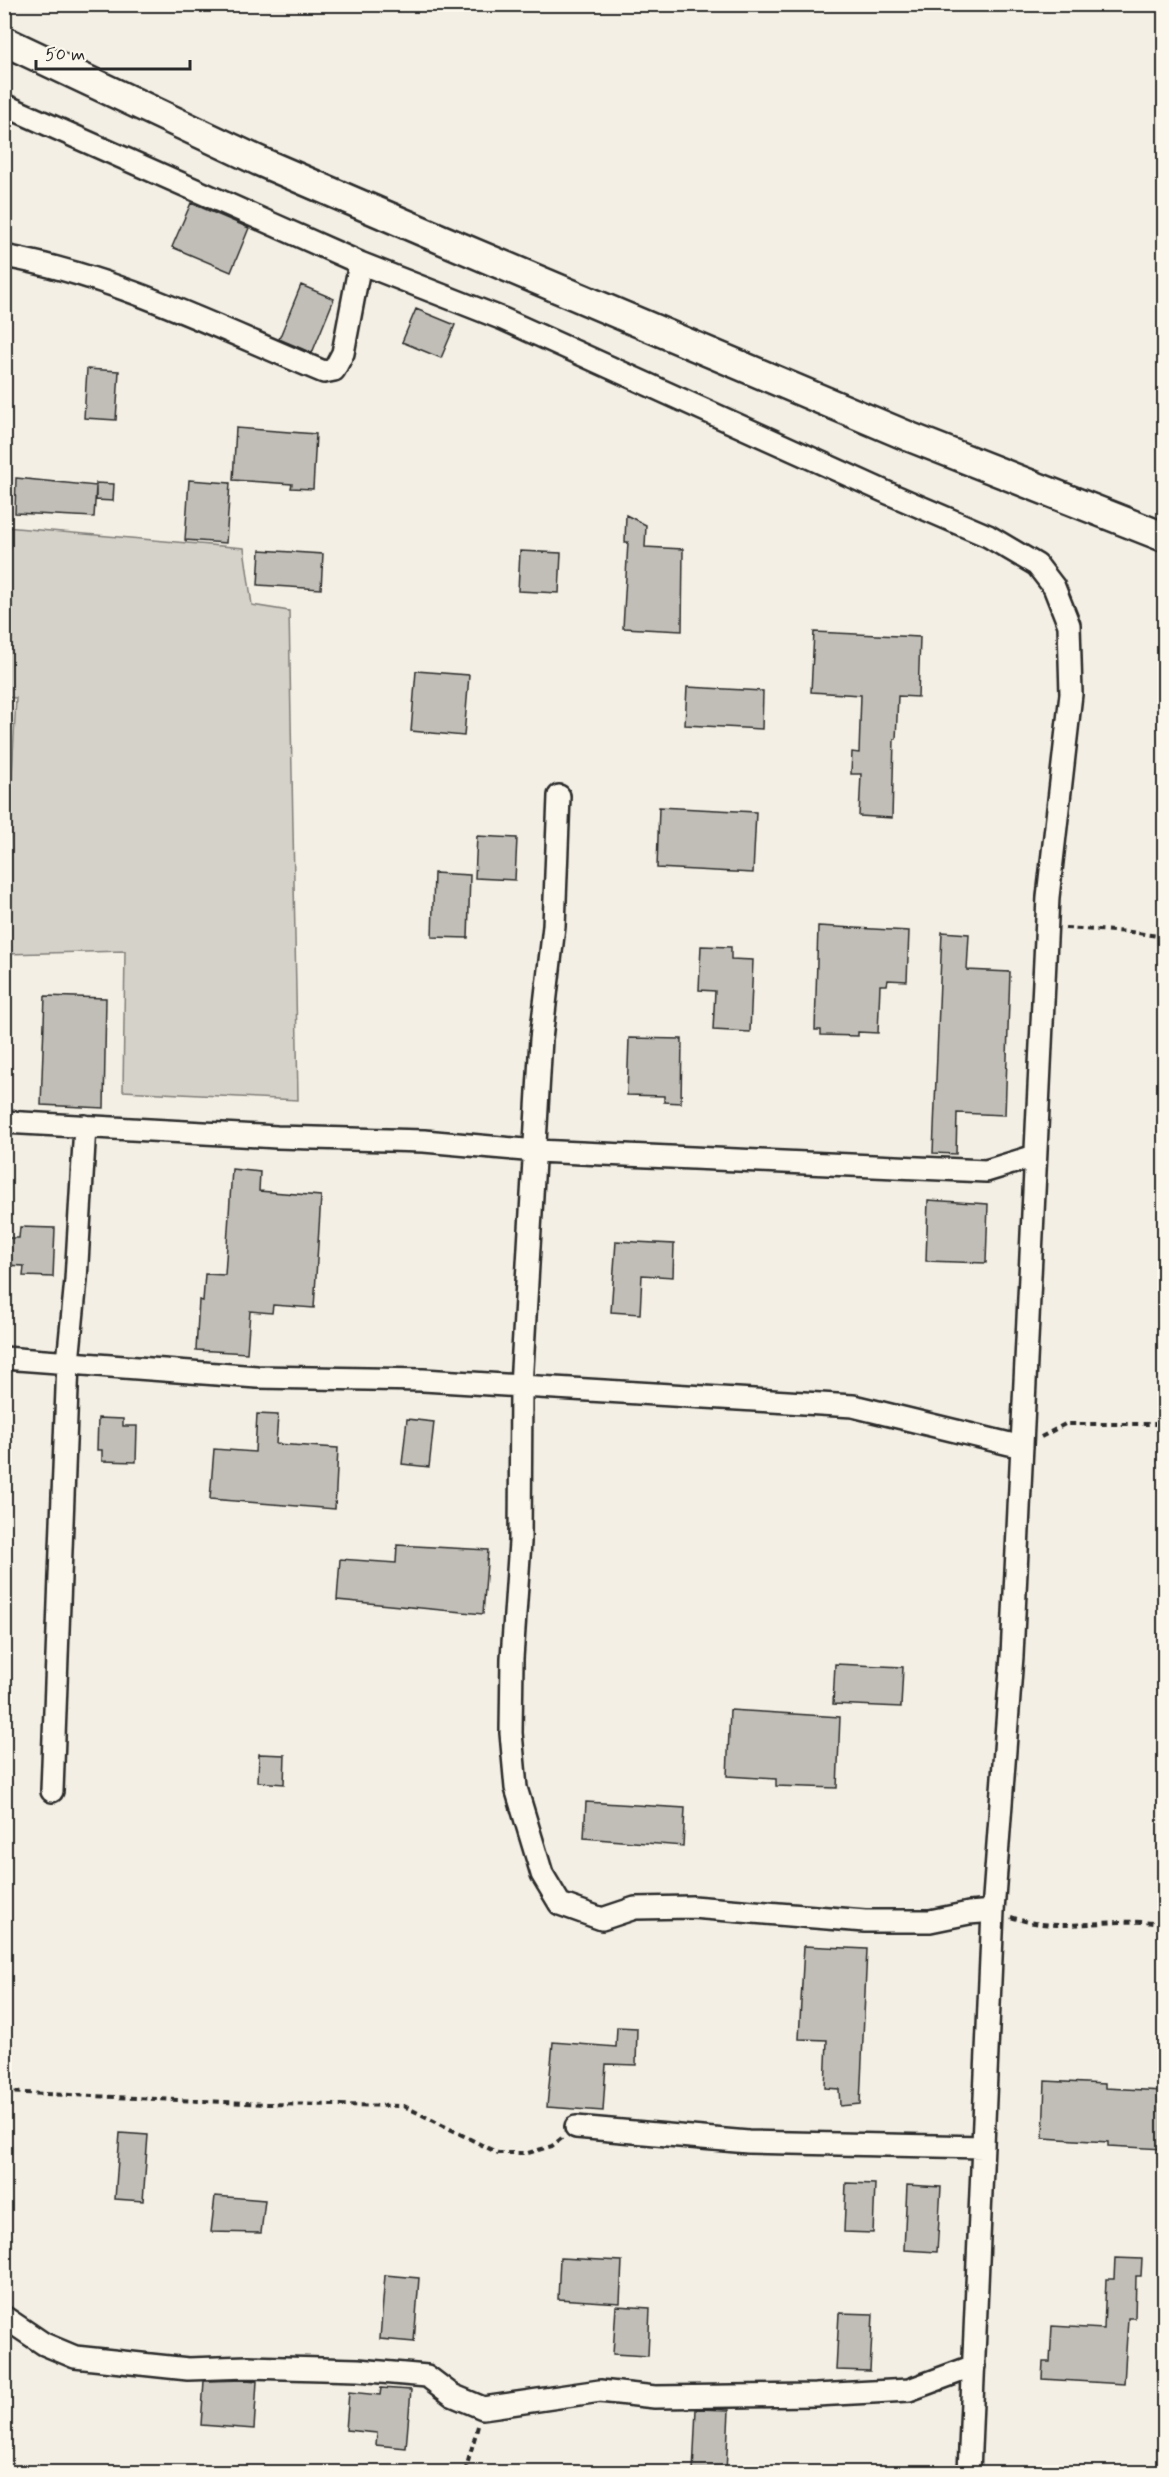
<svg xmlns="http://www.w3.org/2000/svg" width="1169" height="2477" viewBox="0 0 1169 2477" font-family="Mynerve,sans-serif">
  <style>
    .green { fill: #d5d2c9; stroke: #807e7a; stroke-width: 1.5 }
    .building { fill: #c0beb6; stroke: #2b2b2b; stroke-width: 1.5 }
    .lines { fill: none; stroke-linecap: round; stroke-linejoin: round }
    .street-casing { stroke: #2b2b2b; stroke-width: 26 }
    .secondary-casing { stroke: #2b2b2b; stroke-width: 33 }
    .path { stroke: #2b2b2b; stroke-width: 4; stroke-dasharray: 6 4.5; stroke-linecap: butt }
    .street { stroke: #fbf7ec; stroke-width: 21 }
    .secondary { stroke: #fbf7ec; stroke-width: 28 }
  </style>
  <rect width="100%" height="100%" fill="#f3efe4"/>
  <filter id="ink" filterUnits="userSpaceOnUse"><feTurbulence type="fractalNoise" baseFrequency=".0167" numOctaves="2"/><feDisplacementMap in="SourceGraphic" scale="12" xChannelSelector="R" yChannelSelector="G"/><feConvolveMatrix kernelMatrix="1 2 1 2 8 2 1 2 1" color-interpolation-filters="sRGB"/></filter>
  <g filter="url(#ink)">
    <path class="green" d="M5,527L244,548L252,605L289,611L298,1100L123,1091L125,951L5,954L4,851H8L16,698L5,697Z"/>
    <path class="building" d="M191,203L249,228L231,272L172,247Z
      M301,285L334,299L312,353L279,339Z
      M416,309L455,325L441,358L402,342Z
      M87,369L119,371L116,420L84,418Z
      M236,428L316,434L313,489L291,488L292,484L233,480Z
      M16,478L96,486V483L114,484L113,501L96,500V487L94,517L15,513Z
      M189,480L230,483L226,543L185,540Z
      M626,515L646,525L645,547L683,549L682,631L623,628L628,542H625Z
      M260,550L323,554L321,589L258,585Z
      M520,551L561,553L559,593L518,591Z
      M814,632L920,637L918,697L898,696L896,739H894L892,818L859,816L861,774H851L852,752L859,753L861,695L811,692Z
      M416,671L469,675L464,736L411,731Z
      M687,687L763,691L762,729L685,725Z
      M659,807L756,812L753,873L657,868Z
      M477,836L517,838L515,880L475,878Z
      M434,873L470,875L468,938L432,937Z
      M818,926L909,931L907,981L888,980L887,985H880L878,1033L858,1032V1036L821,1035V1030H815Z
      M942,932L969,934L967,970L1010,972L1005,1115L957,1113L956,1154L933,1153Z
      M701,946L731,947V959L753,960L750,1032L713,1030L715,991L699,990Z
      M45,996L106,998L104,1108L41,1105Z
      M629,1038L682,1039L681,1103L664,1102V1096L627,1095Z
      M232,1169L260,1172L259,1191L321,1196L314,1308L273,1305L272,1313L250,1311L247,1353L196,1350L199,1300L203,1301L205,1274L225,1275Z
      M928,1200L988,1204L986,1263L926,1261Z
      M20,1227L55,1228L53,1277L23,1276L24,1266L4,1265V1238H19Z
      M616,1241L674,1244L673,1277L642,1275L640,1314L611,1312Z
      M257,1414L278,1415L276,1444L338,1448L335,1509L210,1499L214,1449L255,1452Z
      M98,1418L123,1419V1426H137L136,1462L102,1461V1450H97Z
      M407,1419L434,1422L429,1467L402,1464Z
      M397,1545L488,1550L483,1614L337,1600L340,1559L396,1563Z
      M835,1664L903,1667L901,1707L833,1704Z
      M730,1710L840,1717L837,1788L776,1786V1779L727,1776Z
      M259,1754L285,1755L284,1784L258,1782Z
      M586,1802L685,1808L683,1846L584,1838Z
      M804,1946L867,1949L860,2104L840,2106L839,2089L825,2088L827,2040L799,2039Z
      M617,2027L637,2028L636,2065L606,2064L603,2111L547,2107L553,2042L616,2047Z
      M1045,2081L1105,2084V2088L1164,2091V2149L1108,2146V2142L1043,2138Z
      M120,2133L148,2135L143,2201L115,2199Z
      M846,2183L875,2184L873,2233L844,2232Z
      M907,2185L941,2187L937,2252L904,2250Z
      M215,2196L265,2200L261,2233L211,2232Z
      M560,2258L622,2261L620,2303L558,2299Z
      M1115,2258L1142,2259L1141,2276H1136L1135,2318H1128L1124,2384L1042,2379L1043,2362H1050L1052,2326L1104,2329L1106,2279H1114Z
      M385,2275L419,2278L414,2342L380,2339Z
      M616,2306L650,2308L648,2356L613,2354Z
      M839,2313L873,2314L870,2371L836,2370Z
      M246,2380L257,2381L254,2429L201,2425L204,2381Z
      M381,2388L411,2390L406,2448L376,2445L377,2433L346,2430L349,2392L380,2395Z
      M696,2409L729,2410L726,2472H693Z"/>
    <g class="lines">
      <g class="street-casing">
        <path id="street" d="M4,105L360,263L503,319L888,493L988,536L1037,565L1054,587L1069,625L1071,694L1048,897L1012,1656L993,1911L969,2472
          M4,256C116,276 220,329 324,372L334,370L343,353L360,263
          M559,796L554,926L541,1039L521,1386L520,1542L512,1658L511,1733L516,1788L542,1874L560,1904L602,1919L635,1908L692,1907L865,1921H930L969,1913L993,1911
          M4,1122L277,1137L424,1141L536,1151L986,1171L1035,1156
          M4,1358L257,1377L423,1380L853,1406L1022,1447
          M52,1791L68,1362L76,1280L85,1126
          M576,2127L748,2142L983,2147
          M4,2317L44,2344L75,2357L188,2369L248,2367L358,2370L427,2376L452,2395L483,2408L600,2391L655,2397L816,2395L909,2390L974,2366"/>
      </g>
      <g class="secondary-casing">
        <path id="secondary" d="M4,41L259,161L429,234L910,437L1164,537"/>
      </g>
      <path class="path" d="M1065,928L1131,932L1164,937
        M1041,1437L1065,1424H1164
        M1011,1917C1064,1936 1114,1914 1164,1925
        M4,2092L267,2104L404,2106L498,2153H528L552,2146L562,2138
        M465,2472L478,2426"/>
      <use href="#street" class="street"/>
      <use href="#secondary" class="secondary"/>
    </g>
  </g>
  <rect width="1169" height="2477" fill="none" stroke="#fbf7ec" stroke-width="24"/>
  <rect x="12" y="12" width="1145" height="2453" fill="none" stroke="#2b2b2b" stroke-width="2" filter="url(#ink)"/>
  <path d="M36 60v9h154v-9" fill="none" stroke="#2b2b2b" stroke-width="3"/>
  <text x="45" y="60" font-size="18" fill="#2b2b2b" stroke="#fbf7ec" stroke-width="4.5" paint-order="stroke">50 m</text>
</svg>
